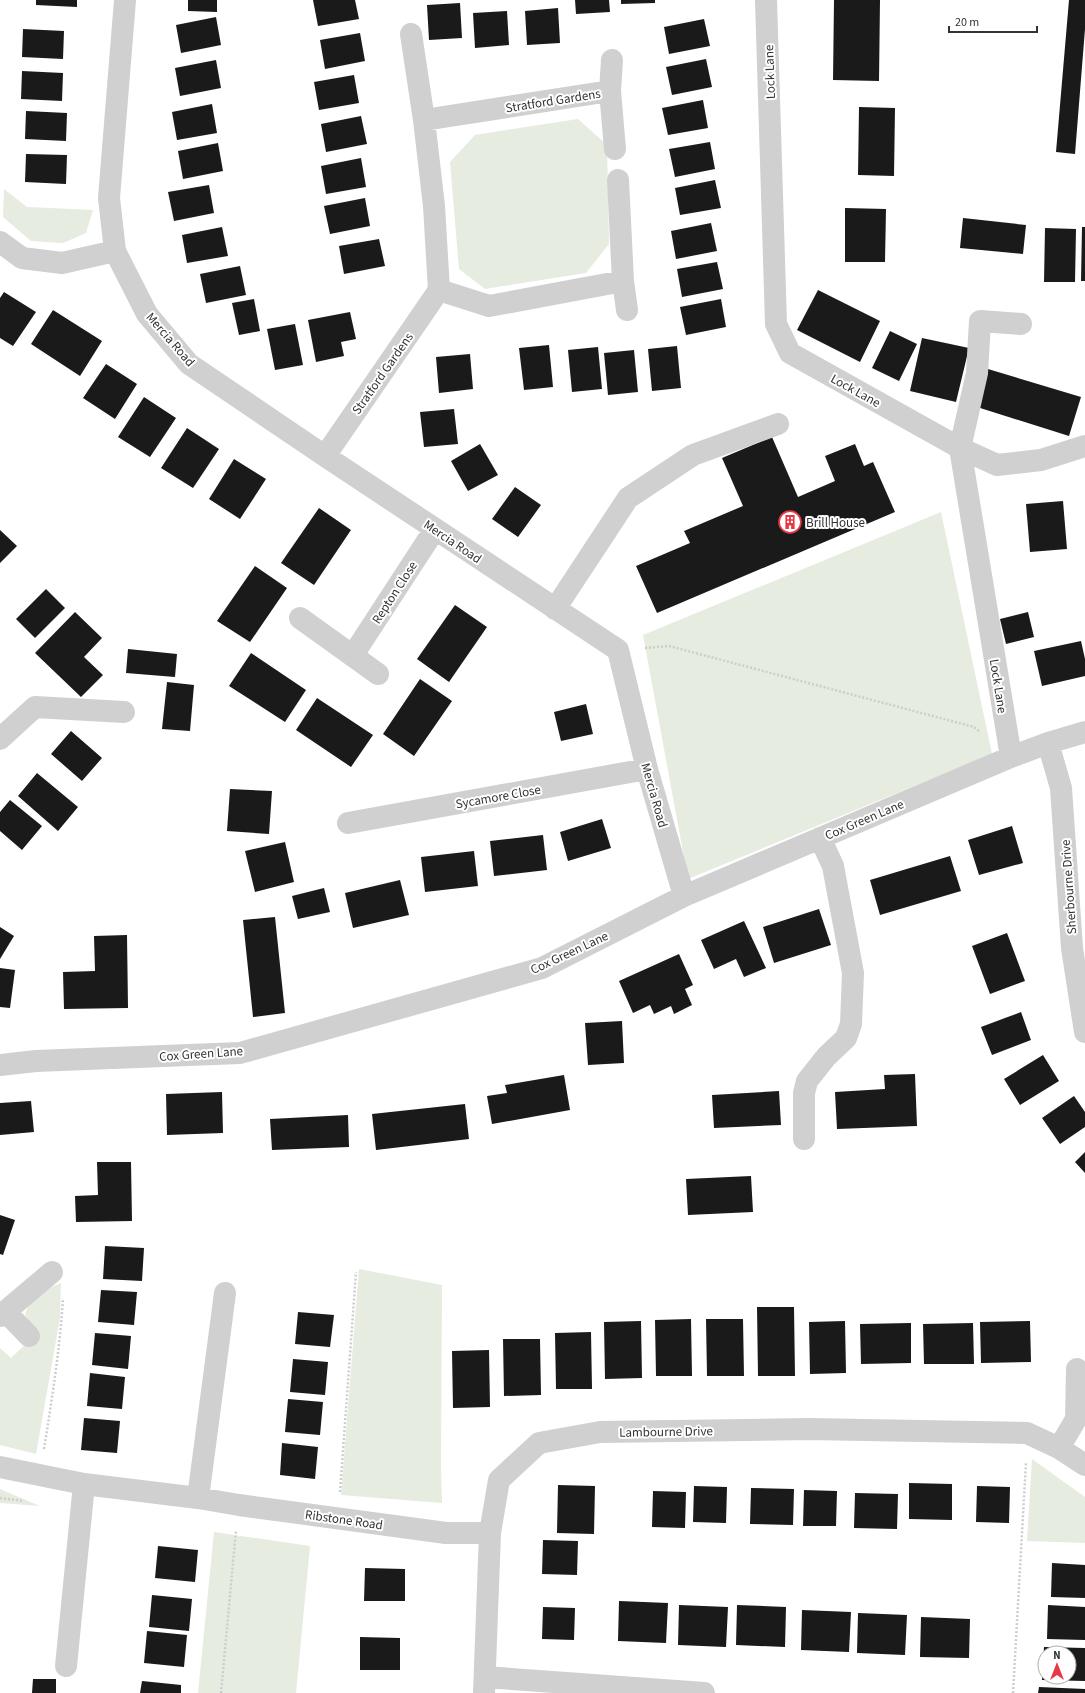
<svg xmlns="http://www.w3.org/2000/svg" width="1085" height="1693" viewBox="0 0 1085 1693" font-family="'Source Sans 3',sans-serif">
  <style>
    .green { fill: #e6ecdf }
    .building { fill: #1a1a1a; fill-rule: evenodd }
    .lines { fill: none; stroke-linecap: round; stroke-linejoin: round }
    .path { stroke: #cdcdcd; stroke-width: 2.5; stroke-dasharray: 2 2; stroke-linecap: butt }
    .minor { stroke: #d0d0d0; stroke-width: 22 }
    .labels { text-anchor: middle; stroke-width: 4; stroke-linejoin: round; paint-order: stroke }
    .street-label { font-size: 13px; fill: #333; stroke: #fff }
    .poi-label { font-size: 13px; fill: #333; stroke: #fff; text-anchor: start }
  </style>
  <rect width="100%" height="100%" fill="#fff"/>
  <path class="green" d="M578,119L607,145L609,244L586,273L485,289L459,269L450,162L475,135Z
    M4,189L27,207L93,210L86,233L63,243L31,241L3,217Z
    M941,512L992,754L688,879L643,635Z
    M359,1269L442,1285L441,1465L442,1503L341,1495Z
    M61,1283L60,1318L36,1454L0,1445V1348L11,1358L35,1335L25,1314L32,1296Z
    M1032,1459L1085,1497V1543L1027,1541Z
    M0,1489L40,1506L0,1503Z
    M214,1532L310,1546L296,1693H198Z"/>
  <path class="building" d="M36,0H77V7L36,5Z
    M188,0H217V12L188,11Z
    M313,0H355L359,19L318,26Z
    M575,0H609L610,12L576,14Z
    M621,0H655V3L621,4Z
    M834,0H880L879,81L833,80Z
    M1069,0H1085V29L1075,154L1056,152Z
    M460,3L462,38L429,40L427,5Z
    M558,8L560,43L527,45L525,11Z
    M507,11L509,45L475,48L473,13Z
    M216,17L221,45L181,53L176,25Z
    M704,19L710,46L669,54L664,27Z
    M23,29L64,31L63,59L22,57Z
    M360,33L365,61L325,69L320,40Z
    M706,59L712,87L672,95L666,67Z
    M216,60L221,88L180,96L175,68Z
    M22,71L63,73L62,101L21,99Z
    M354,75L359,103L319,110L314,82Z
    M703,100L708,128L668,135L662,108Z
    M212,104L217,133L177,140L172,112Z
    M859,107L895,108L894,176L858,175Z
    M26,111L67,113L66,141L25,139Z
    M361,116L367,144L326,152L321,124Z
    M710,142L715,169L675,177L669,149Z
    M218,143L223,171L183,179L178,151Z
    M26,154L67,155L66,184L25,182Z
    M361,158L366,187L326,194L321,166Z
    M715,180L721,208L680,215L675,188Z
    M209,185L214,213L174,221L168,192Z
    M365,198L370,226L330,234L324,206Z
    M845,208L886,209L885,262H845Z
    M963,218L1026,225L1023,254L960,248Z
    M711,223L717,251L676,259L671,231Z
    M222,227L228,256L187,263L182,235Z
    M1082,227H1085V281H1081Z
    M1045,228L1076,229L1075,282H1044Z
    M379,239L385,266L344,274L339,246Z
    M717,262L723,289L682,297L677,269Z
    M240,266L246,295L206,303L200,274Z
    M818,290L880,321L860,362L797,330Z
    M4,292L36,312L13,346L0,338V298Z
    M254,299L260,331L239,335L232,303Z
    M721,299L726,327L686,335L680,307Z
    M53,310L102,341L80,376L31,344Z
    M350,312L356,339L341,342L344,356L316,362L308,320Z
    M295,324L303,365L275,370L267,329Z
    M890,331L917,344L899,381L872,368Z
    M922,338L969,348L956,402L910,391Z
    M549,345L553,387L524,390L519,348Z
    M677,346L681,388L652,391L648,349Z
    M598,347L602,389L572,392L568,350Z
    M634,350L638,392L608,395L604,353Z
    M470,354L473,389L439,393L436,357Z
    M106,364L137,384L115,419L83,398Z
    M988,369L1081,397L1069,436L977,407Z
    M144,397L176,418L150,457L118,437Z
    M454,409L458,444L424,447L420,412Z
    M187,428L219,449L193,488L161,468Z
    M772,437L798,497L835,481L825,456L855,444L864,466L873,462L895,512L657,613L636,566L690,543L684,531L743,506L722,458Z
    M480,444L498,475L468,491L451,461Z
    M234,459L266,479L240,519L209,499Z
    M515,487L541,505L518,537L492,519Z
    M1063,501L1067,549L1030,552L1026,504Z
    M319,508L351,530L314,585L281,563Z
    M0,530L17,546L0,563Z
    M255,566L287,588L250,642L217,621Z
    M46,589L65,608L35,638L16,619Z
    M455,605L487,627L449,682L417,659Z
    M75,612L102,638L84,657L103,675L81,697L35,653Z
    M1028,612L1034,637L1006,644L1000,619Z
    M1081,641L1085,659V676L1042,686L1034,651Z
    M128,649L177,654L175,677L126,673Z
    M251,653L306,690L285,722L229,686Z
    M420,679L452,701L414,756L383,734Z
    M167,682L194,685L190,731L162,729Z
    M317,698L373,735L351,767L296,730Z
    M586,704L593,734L561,741L554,712Z
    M71,731L102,758L82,781L51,754Z
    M37,773L78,807L58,831L18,796Z
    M230,789L272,791L269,834L227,831Z
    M10,800L42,826L22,850L0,831V812Z
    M602,819L611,848L568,861L560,832Z
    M1012,826L1023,863L979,875L968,840Z
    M543,835L547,870L494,876L490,841Z
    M285,842L294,882L255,892L245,851Z
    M474,851L478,886L425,892L421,857Z
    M950,856L961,891L880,915L870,880Z
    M400,880L409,915L353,928L345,893Z
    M324,888L330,912L298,919L292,896Z
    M819,909L831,945L774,963L763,927Z
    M275,917L285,1013L253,1017L243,920Z
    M744,921L766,968L744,977L736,959L714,969L701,940Z
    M0,927L14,936L0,959Z
    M1007,933L1025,981L990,994L972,946Z
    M127,935L128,1008L64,1009L63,972L95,971L94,936Z
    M679,954L693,985L685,989L692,1005L674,1014L671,1006L654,1014L650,1005L633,1013L619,981Z
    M0,968L15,970L10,1008L0,1007Z
    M1021,1012L1031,1040L992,1055L981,1027Z
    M622,1021L624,1063L588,1065L585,1023Z
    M1043,1055L1059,1081L1020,1105L1004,1079Z
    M915,1074L917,1126L837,1129L835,1092L885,1089L884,1075Z
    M564,1075L570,1110L492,1124L487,1096L507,1093L505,1085Z
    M779,1091L781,1125L714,1128L712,1095Z
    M222,1092L223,1133L167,1135L166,1094Z
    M1074,1096L1085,1112V1127L1060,1144L1042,1118Z
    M31,1101L34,1132L0,1135V1103Z
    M465,1104L469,1139L376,1150L372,1114Z
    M348,1115L349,1147L272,1150L270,1119Z
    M1085,1152V1173L1075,1162Z
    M97,1162H131L132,1221L76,1222L75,1196L98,1195Z
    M751,1176L753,1212L688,1215L686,1179Z
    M0,1215L15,1220L3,1255L0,1254Z
    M105,1246L144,1248L142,1281L103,1279Z
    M101,1290L137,1292L134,1325L98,1322Z
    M757,1307H794L795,1376H758Z
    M298,1312L334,1315L330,1347L295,1344Z
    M691,1319L692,1376H656L655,1320Z
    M706,1319H743L744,1376H707Z
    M641,1321L642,1378L605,1379L604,1322Z
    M845,1321L846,1373L810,1374L809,1322Z
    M1030,1321L1031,1362L981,1363L980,1322Z
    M911,1323V1363L861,1364L860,1324Z
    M973,1323L974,1364H924L923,1324Z
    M591,1332L592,1389H556L555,1333Z
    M95,1333L131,1336L128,1369L92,1365Z
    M503,1339H540L541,1395L504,1396Z
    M489,1350L490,1407L453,1408L452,1351Z
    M293,1359L328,1362L325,1395L290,1392Z
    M90,1373L125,1377L122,1409L87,1406Z
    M288,1399L323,1402L320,1435L285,1432Z
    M84,1418L120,1421L117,1453L81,1450Z
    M282,1443L318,1447L315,1479L280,1475Z
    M909,1483L952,1484V1520L909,1519Z
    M558,1485L595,1486L594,1534L557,1533Z
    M694,1486L727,1487L726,1523L693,1522Z
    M977,1486L1010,1487L1009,1523L976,1522Z
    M751,1488L794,1489L793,1525L750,1524Z
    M804,1490L837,1491L836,1526H803Z
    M653,1491L686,1492L685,1528L652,1527Z
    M855,1493L898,1494L897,1529L854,1528Z
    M543,1540L578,1541L577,1575L542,1574Z
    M158,1546L198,1550L195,1582L155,1578Z
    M1052,1563L1085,1565V1598L1051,1597Z
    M365,1568L405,1569V1601H364Z
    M152,1595L192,1599L189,1631L149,1627Z
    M619,1601L668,1603L666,1643L618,1641Z
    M679,1605L728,1607L726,1647L678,1645Z
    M737,1605L786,1607L785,1647L736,1645Z
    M1048,1605L1085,1607V1640L1047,1639Z
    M543,1607L575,1608L574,1640L542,1639Z
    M802,1610L851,1612L849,1652L801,1650Z
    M858,1613L907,1615L905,1655L857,1653Z
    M921,1617L970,1619L969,1658L920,1657Z
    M147,1631L187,1635L184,1667L144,1663Z
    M360,1637L400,1638V1670H360Z
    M1044,1647L1085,1648V1681L1042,1680ZM1045,1653H1069V1677H1045Z
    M33,1679H56V1693H32Z
    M142,1681L181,1685V1693H140Z
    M1039,1687L1085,1689V1693H1038Z"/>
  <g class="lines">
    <path class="path" d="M645,648L669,646L974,727L979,731
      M44,1449C52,1399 60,1348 63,1298
      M340,1492L356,1272
      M0,1498L24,1501
      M221,1693L236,1530
      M1013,1693L1026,1462"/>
    <path class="minor" d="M125,0L109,198L115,251L147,314L189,364L325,456L618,650L647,769L684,896
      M766,0L776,324L790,353L960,448L1011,757
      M612,60L610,91L615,149
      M424,120L610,91
      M618,180L623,281L627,310
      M0,242L22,258L62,263L115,251
      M439,290L489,306L623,281
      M1021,324L980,321L977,373L960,448L997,465L1041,460L1085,446
      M325,456L439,290L434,206L424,120L411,34
      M555,609L628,498L693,455L778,424
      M300,618L378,674
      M353,655L435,529
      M0,739L35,707L124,712
      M1048,743L1061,788L1072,948L1085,1032
      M348,823L647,769
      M0,1065L36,1061L240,1053L542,968L684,896L1011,757L1048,743L1085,732
      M804,1139V1093L807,1081L826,1057L846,1038L851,1024L853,973L833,866L820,838
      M5,1311L29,1336
      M0,1316L52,1272
      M1059,1448L1076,1419L1077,1369
      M0,1467L84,1484L198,1498L239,1505L446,1533H490
      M198,1498L225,1293
      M66,1666L84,1484
      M485,1677L704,1693
      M484,1693L490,1533L499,1480L539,1443L600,1432L809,1429L1027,1433L1059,1448L1085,1465"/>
  </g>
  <defs>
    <g id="building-ring" transform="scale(1.15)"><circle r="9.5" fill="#fff" stroke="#e63946" stroke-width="1.5"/><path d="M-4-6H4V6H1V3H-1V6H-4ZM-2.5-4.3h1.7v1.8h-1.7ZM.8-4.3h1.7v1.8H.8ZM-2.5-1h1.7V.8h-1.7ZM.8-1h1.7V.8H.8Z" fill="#e63946"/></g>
  </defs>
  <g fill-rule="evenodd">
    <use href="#building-ring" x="790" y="522"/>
  </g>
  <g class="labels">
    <g class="street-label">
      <text transform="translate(769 72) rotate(-92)" y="5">Lock Lane</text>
      <text transform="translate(553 100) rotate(-9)" y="5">Stratford Gardens</text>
      <text transform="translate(171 339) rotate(49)" y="5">Mercia Road</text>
      <text transform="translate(382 373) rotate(-55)" y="5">Stratford Gardens</text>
      <text transform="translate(856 390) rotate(29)" y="5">Lock Lane</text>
      <text transform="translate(453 541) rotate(34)" y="5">Mercia Road</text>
      <text transform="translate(394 592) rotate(-57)" y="5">Repton Close</text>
      <text transform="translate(999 686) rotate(81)" y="5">Lock Lane</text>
      <text transform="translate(655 795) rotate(74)" y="5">Mercia Road</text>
      <text transform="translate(498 796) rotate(-10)" y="5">Sycamore Close</text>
      <text transform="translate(864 819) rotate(-23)" y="5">Cox Green Lane</text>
      <text transform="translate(1068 887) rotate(-94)" y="5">Sherbourne Drive</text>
      <text transform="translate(569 952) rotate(-25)" y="5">Cox Green Lane</text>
      <text transform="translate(201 1053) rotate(-4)" y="5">Cox Green Lane</text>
      <text transform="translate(666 1431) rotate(-1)" y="5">Lambourne Drive</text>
      <text transform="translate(344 1519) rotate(8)" y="5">Ribstone Road</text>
    </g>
    <g class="poi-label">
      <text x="806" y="527">Brill House</text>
    </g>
  </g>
  <g transform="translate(1057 1665)"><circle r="19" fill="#ffffff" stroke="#adadad"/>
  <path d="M0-3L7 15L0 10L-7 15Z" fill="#e63946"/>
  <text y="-6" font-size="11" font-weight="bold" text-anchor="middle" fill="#333333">N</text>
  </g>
  <path d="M949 26v6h88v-6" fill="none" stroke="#333333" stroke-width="2"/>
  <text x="955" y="26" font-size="12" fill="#333333" stroke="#ffffff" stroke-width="3" paint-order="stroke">20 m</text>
</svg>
